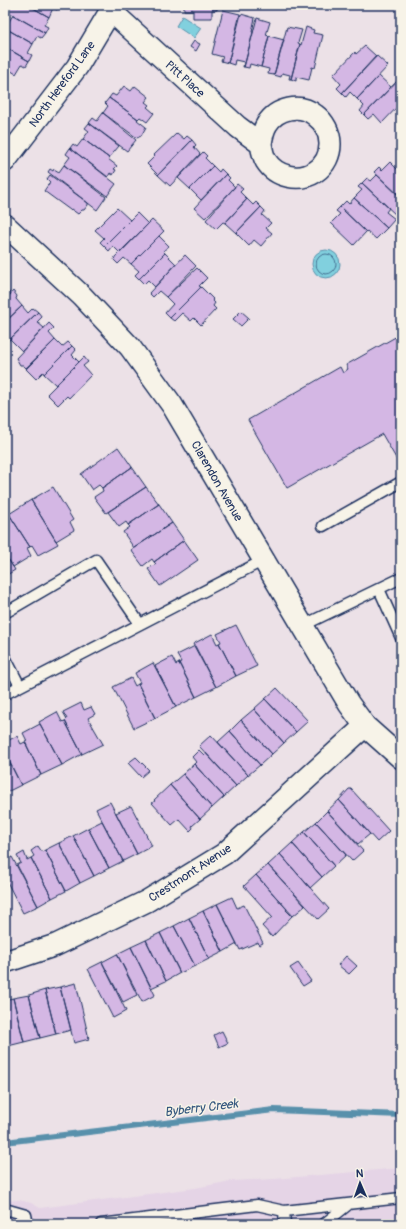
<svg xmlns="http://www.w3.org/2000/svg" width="406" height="1229" viewBox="0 0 406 1229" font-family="Pangolin,sans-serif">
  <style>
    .built { fill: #e5d4e6 }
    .water { fill: #81d0de; stroke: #5890ab }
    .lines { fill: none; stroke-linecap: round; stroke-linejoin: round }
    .shore { stroke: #446f91; stroke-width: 1 }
    .stream { stroke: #5890ab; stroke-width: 6 }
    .building { fill: #d4b7e4; stroke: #1b2f5e }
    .service-casing { stroke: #1b2f5e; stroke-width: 13 }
    .minor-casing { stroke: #1b2f5e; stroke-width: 24 }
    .service { stroke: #f7f3e8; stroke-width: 10 }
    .minor { stroke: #f7f3e8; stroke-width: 21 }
    .labels { text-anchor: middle; stroke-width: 3; stroke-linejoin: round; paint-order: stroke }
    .street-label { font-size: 12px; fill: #1b2f5e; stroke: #f7f3e8 }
    .water-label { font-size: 13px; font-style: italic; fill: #34577e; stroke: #f7f3e8 }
  </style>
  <rect width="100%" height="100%" fill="#ece1e7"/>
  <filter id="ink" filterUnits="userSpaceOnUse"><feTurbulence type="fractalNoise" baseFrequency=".025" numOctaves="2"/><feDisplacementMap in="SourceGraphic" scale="8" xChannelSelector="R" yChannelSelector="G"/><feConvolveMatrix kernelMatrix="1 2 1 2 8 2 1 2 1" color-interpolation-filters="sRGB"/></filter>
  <g filter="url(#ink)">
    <path class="built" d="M401,1168V1218L366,1221V1224H5V1201L19,1200L31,1203L40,1208L195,1188L231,1181L274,1179Z"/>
    <path class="water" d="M182,16L201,28L194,38L176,26Z
      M312 264a14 14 0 1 1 28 0a14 14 0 1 1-28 0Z"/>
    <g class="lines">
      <path class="shore" d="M316 264a10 10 0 1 1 20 0a10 10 0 1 1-20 0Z"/>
      <path class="stream" d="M5,1142L274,1110L401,1115"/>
    </g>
    <path class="building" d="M5,5H28L49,17L44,25L48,27L45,33L5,10Z
      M28,5H60L57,10L53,8L49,17Z
      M184,5H217V10H212V18H193V10H184Z
      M223,10L240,14L228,63L221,61L223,57L212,54Z
      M241,14L255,18L252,32H253L244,67H243L244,62L235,60L234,65L228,63Z
      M13,15L45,33L41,38L37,36L33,44L5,28Z
      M257,18L270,22L266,35L269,36L261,67L250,64L249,68L244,67Z
      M287,27L302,30L298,43L300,44L291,79H289L290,75L282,73L281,77L274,75Z
      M306,27L314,30L313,33L323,35L315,68L312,67L309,80L296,77V81L291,79L300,44L301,45Z
      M5,28L33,44L28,53L32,55L29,61L5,47Z
      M269,36L284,40L274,75L268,74L269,69L261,67Z
      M194,41L200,44L196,51L190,47Z
      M365,46L376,56L342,93L337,88L341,84L333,75L355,52L356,54Z
      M5,47L29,61L26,66L22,64L16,74L5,67Z
      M377,56L388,66L357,99L350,92L346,97L342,93Z
      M379,76L391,87L364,115L360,111L364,106L357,99Z
      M401,77V103L382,123L374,114L368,119L364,115Z
      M124,86L131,91L135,86L149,97L145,102L149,105L147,107L154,113L147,122L140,117L138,119L109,98L112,94L116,96Z
      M109,98L138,119L137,120L146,127L141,136L137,138L103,113L108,106L105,103Z
      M103,113L136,140L127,151L89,123L93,118L97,121Z
      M89,123L119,146L109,158L83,139L89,131L85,128Z
      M177,133L184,139L187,136L192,140L158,175L147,164L155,156L154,155Z
      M83,139L109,158L108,159L117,166L114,169L116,170L113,175L110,173L108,177L70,148L73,144L77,147Z
      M192,140L196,145L194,147L200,154L170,186L158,175Z
      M70,148L116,184L107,196L64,165L70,157L66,154Z
      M203,152L207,156L205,158L213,166L190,189L178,178Z
      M390,162L401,173V197L374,172L379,167L382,170Z
      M64,165L106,197L97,210L48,172L50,169L53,171L54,169L59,172Z
      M213,166L219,172L221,169L226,174L201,200L190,189Z
      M226,174L230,178L228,180L235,187L205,218L194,208Z
      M50,175L88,203V205L84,210H82L78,214L71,209L70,210L44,191L50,182L47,179Z
      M377,175L401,198V211L397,216L362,183L367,178L371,181Z
      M362,183L389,208L386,212L395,219L387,228L354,198L362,190L358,187Z
      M237,184L243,189L240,192L247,199L225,223L223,222L216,229L206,220Z
      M354,198L387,228L376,239L367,231L366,232L340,207L346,201L349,204Z
      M247,199L253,205L256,202L261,207L236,233L225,223Z
      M261,207L265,211L262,215L271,223L266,228L272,233L261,246L254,240L249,246L236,233Z
      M340,207L366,232L354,245L331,223L340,214L336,211Z
      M117,208L130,220L104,246L100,242L104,238L95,230Z
      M137,213L148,224L120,253L113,246L109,251L104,246Z
      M152,220L164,231L131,264L124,258L118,264L114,260L115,257Z
      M159,236L169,246L163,251L165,253L139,279L135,275L139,271L131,264Z
      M165,253L176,264L155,287L148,280L144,284L139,279Z
      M185,255L196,266L166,297L159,291L153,297L149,293Z
      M197,268L207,278L199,286L201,287L170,318L165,313L173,304L166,297Z
      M201,287L213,299L212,300L215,303L213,306L216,309L201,325L194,318L191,321L182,313L174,321L170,318Z
      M5,288L11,294L5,300Z
      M13,291L17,296L16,299L22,306L5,322V300Z
      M22,306L28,313L33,308L38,312L5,344V322Z
      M241,311L249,318L241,326L233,319Z
      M38,312L42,317L37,322L44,328L22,351L10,339Z
      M49,323L54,328L49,333L55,340L26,368L23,365H20L16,358Z
      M399,335L400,337L401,336V467L382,434L287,488L248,420L340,367L343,373L348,369L346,365Z
      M55,340L62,347L68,342L72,346L44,374L43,372L36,379L26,369Z
      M72,346L76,350L72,355L79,362L56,385L44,374Z
      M84,357L88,362L83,366L91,375L69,398L67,396L58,405L47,394Z
      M118,447L132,467L102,488L99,485L92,490L81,474Z
      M132,467L146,487L106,513L94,497L103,491L102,488Z
      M53,487L73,520L70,522L74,530L56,541L31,500Z
      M146,487L159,504L128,525L126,522L119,527L108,512Z
      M31,500L58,544L38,555L32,545L30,547L9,514Z
      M159,504L172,523L134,548L123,532L130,527L128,525Z
      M9,514L30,547L27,548L31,556L13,567L5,554V516Z
      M172,523L184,540L154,562L152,559L143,566L131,550Z
      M184,540L198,560L160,586L148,569L156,564L154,562Z
      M5,554L15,570L5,576Z
      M236,625L257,666L236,676L219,643L221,642L217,634Z
      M212,634L217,644L219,643L236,676L216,687L193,644Z
      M195,646L216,687L196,697L179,663L181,662L177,655Z
      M172,657L176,665L179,663L196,697L176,707L155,666Z
      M153,663L176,707L155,718L138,684L140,683L135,673Z
      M131,678L135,686L138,684L155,718L134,728L113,687Z
      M277,688L308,721L296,732L265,699Z
      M265,699L296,732L284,743L254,709Z
      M81,703L84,710L91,707L95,714L88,718L103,744L82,754L65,721L67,719L63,712Z
      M254,709L284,743L272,754L241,720Z
      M57,712L62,722L65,721L82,754L62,765L39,722Z
      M241,720L272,754L260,765L230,731Z
      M40,724L62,765L41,775L25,742L27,741L23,733Z
      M230,731L260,765L248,775L218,742Z
      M211,735L248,775L236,786L199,746Z
      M17,736L21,744L25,742L41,775L21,785L5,753V742Z
      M199,750L204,755L206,753L236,786L224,797L194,764L196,762L192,757Z
      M5,753L21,785L5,793Z
      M136,757L149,770L141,777L128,763Z
      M194,764L224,797L212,808L183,774Z
      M183,774L212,808L200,819L170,785Z
      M170,785L200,819L192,826L193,828L190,831L179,819L172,825L152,803L155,801L154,800Z
      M349,789H351L389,831L377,842L339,800Z
      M339,800L370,834L358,844L327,811Z
      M110,802L137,854L123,861L96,809Z
      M131,806L152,846L137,854L116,813Z
      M327,811L363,851L352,861L316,822Z
      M102,821L123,861L109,868L88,828Z
      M316,822L346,855L334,866L304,832Z
      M88,828L109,868L94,876L73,836Z
      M304,832L334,866L322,877L292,843Z
      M73,836L94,876L80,883L59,843Z
      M59,843L80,883L66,891L45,850Z
      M292,843L322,877L310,888L280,854Z
      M38,846L42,852L45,850L66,891L52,898L31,858L34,856L31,851Z
      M24,852L27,860L31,858L52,898L38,906L17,865L21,863L17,856Z
      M280,854L329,909L318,919L268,865Z
      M12,857L38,906L23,913L5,878V861Z
      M268,865L305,906L293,916L256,875Z
      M256,875L287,909L286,910L292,916L272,937L262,926L272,917L244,886Z
      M232,897L237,908L244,905L263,943L259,945L258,942L240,950L217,904Z
      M217,904L237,944L223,952L203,911Z
      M203,911L223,952L209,959L189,918Z
      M189,918L209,959L195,966L174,926Z
      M174,926L195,966L180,973L160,933Z
      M160,933L180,973L166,981L146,940Z
      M146,940L166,981L151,988L131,947Z
      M131,947L155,995L142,1002L117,954Z
      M117,954L137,995L123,1002L102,962Z
      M346,956L357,966L349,974L338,965Z
      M102,962L126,1011L113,1018L88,969Z
      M298,963L311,981L303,986L290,968Z
      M76,983L89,1039L74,1043L60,987Z
      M60,987L71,1030L56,1034L45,990Z
      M45,990L56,1034L40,1038L29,995Z
      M29,995L40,1038L24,1042L13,998Z
      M13,998L24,1042L8,1046L5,1032V1000Z
      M222,1031L228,1043L219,1047L214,1035Z
      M5,1032L8,1046L6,1047L8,1057H5Z"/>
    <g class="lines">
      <g class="service-casing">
        <path id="service" d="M323,526L401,482
          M379,589L401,638
          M5,613L96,560L140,624
          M302,626L401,578
          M5,657L20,686
          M5,694L264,560
          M5,1209L26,1215L28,1224
          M284,1211L401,1198
          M101,1224L257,1205L284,1211L285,1224
          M324,1224L349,1204"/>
      </g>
      <g class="minor-casing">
        <path id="minor" d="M111,11L238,127L261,144C262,150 263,156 266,161C276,177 299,182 315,172C336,158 334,129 315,115C300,103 277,108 267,124C263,130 262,137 261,144
          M5,161L77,67L114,5
          M5,225L82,296L130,347L172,405L349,704L365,726L401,758
          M5,962L56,945L147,901L224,854L365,726"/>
      </g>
      <use href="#service" class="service"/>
      <use href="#minor" class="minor"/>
    </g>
  </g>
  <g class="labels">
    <g class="street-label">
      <text transform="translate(185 79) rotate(42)" y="4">Pitt Place</text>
      <text transform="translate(62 84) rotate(-54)" y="4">North Hereford Lane</text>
      <text transform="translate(217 481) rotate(60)" y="4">Clarendon Avenue</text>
      <text transform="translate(190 873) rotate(-33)" y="4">Crestmont Avenue</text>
    </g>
    <g class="water-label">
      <text transform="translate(201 1107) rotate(-7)" y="5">Byberry Creek</text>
    </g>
  </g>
  <rect width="406" height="1229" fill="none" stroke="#f7f3e8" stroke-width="20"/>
  <rect x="10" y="10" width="386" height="1209" fill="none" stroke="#1b2f5e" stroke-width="1.5" filter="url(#ink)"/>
  <g transform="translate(360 1183) rotate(358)" stroke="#f7f3e8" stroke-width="3" paint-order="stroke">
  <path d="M0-3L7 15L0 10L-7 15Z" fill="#1b2f5e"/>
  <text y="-6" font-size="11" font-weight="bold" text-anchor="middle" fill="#1b2f5e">N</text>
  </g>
</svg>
